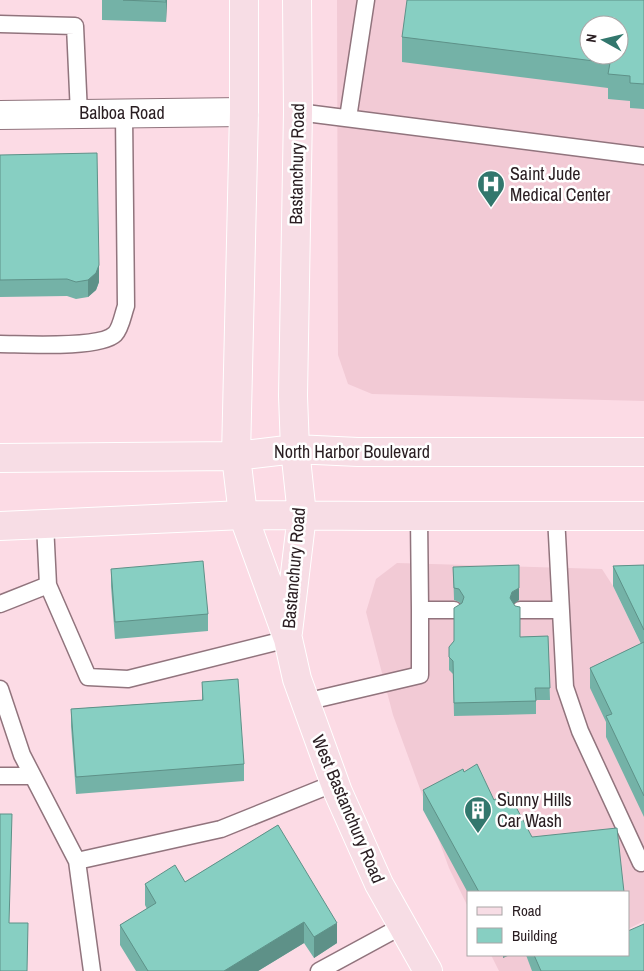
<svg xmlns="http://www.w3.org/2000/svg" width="644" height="971" viewBox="0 0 644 971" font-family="'Archivo Narrow',sans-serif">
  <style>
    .built { fill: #f2cad5; fill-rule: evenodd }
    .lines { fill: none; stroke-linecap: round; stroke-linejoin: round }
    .service-casing { stroke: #91747d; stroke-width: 19 }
    .minor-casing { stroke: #91747d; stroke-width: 30 }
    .primary-casing { stroke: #fff; stroke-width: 30 }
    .service { stroke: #fff; stroke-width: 16 }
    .minor { stroke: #fff; stroke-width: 28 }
    .primary { stroke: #f7dde5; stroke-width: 28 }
    .wall { fill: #74b2a7 }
    .shaded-wall { fill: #5e9188 }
    .building { fill: #87cfc2; stroke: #5e9188; fill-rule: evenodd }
    .labels { text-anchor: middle; stroke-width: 5; stroke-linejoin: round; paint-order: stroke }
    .street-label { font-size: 18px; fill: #291d21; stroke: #fff }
    .poi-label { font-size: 18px; fill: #291d21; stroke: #fff; text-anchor: start }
  </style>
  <rect width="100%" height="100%" fill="#fcdbe5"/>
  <path class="built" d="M337,0H644V401L372,394L348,384L338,355ZM589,25H619V55H589Z
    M397,563L602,569L613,586L644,651V921L628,929V892H468V907L449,868L393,715L366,612L376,579Z
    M491,955H571L536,971H499Z"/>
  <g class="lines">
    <g class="service-casing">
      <path id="service" d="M0,24L75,26L79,114
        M298,112L644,156
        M348,118L366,0
        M0,344C22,344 100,349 115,334C121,328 123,314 126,306L124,114
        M419,516L420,610
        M556,516L565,687L580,731L641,863
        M45,524L48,585L88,677L128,679L288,639
        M0,604L48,585
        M520,610H561
        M0,689L22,755L77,861L221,829L335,783
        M305,702L420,675V610H454
        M0,776H32
        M77,861L92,971
        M319,971L402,926"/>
    </g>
    <g class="minor-casing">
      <path id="minor" d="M0,115L244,112"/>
    </g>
    <g class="primary-casing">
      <path id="primary" d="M244,0V112L236,456L243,515L288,639L297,679L338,792L379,884L428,971
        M0,458L236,456L295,449L358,452H644
        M0,526L243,515L371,516H644
        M288,632L302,515L295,449L293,396L298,112L297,0"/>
    </g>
    <use href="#service" class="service"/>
    <use href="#minor" class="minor"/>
    <use href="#primary" class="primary"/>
  </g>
  <path class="wall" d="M102,0H167L166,22L102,20Z
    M644,0V109L630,108V101L608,99V88L402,62V37Z
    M0,155L99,282L96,290L88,297L76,299L67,296L0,297Z
    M644,565V817L606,737V722L590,688V668L641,644L613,586V566Z
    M453,567L519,600L513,604L520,637L548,636L550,700H536V714L454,716L453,674L449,670V647L454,641L461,604L459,602L454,600Z
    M111,569L208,614V631L115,639L111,586Z
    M202,682L244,764V781L76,794L71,726V709L202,700Z
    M464,772L494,800L532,837L624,892H468V893L423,810V790Z
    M278,825L337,943L314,958L304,943L258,971H136L120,945V925L147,909L145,905V884L185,882Z
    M628,931L644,971H532L526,955H628Z"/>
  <path class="shaded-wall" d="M166,0H167L166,22Z
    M99,265V282L96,290L88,297V280Z
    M519,588V600L512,605L510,598L512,592Z
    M304,922V943L258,971H224Z
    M337,923V943L314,958V937Z
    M503,955H510L503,958Z"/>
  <path class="building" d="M123,0H166V2Z
    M407,0H644V84L630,83V76L608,74L610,63L402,37ZM589,25H619V55H589Z
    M97,153L99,265L96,273L88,280L76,282L67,279L0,280V155Z
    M203,561L208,614L115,622L111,569Z
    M519,565V588L512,592L510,598L515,606L520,607V637L548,636L550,688H535L536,701L454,703L453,661L449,657V647L454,641V608L462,603L464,597L459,589L454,588L453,567Z
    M644,565V630L613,566Z
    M644,642V796L606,716L612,714L590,668Z
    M238,679L244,764L76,777L71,709L203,700L202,682Z
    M477,764L494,800L508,792L532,837L617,828L624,892H479L423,790L463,769L464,772Z
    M0,814H12L9,923H28L27,971H0Z
    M278,825L337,923L314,937L304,922L224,971H148L120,925L156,903L145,884L175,865L185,882Z
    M644,924V971H541L534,955H628V930V931Z"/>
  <defs>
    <g id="hospital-pin" transform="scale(1.4375)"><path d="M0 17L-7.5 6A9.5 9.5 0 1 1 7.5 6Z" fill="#32776d" stroke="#fff"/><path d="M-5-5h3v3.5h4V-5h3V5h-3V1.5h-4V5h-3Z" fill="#fff"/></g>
    <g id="building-pin" transform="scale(1.4375)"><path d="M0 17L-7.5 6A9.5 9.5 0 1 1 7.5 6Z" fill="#32776d" stroke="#fff"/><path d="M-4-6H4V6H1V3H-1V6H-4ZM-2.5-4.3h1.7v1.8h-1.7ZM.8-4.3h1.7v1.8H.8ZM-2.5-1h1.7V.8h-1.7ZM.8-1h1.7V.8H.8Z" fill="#fff"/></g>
  </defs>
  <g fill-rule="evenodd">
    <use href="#hospital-pin" x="491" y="184"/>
    <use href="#building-pin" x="478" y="810"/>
  </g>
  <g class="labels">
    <g class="street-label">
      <text x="122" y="119">Balboa Road</text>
      <text transform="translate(297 164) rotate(-89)" y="6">Bastanchury Road</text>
      <text x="352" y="458">North Harbor Boulevard</text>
      <text transform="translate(294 568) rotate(-85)" y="6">Bastanchury Road</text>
      <text transform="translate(348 809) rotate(67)" y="6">West Bastanchury Road</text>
    </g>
    <g class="poi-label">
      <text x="510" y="180">Saint Jude<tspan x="510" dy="21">Medical Center</tspan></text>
      <text x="497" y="806">Sunny Hills<tspan x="497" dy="21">Car Wash</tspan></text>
    </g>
  </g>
  <rect x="467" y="891" width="162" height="65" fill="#ffffff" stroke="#a9a5a6"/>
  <rect x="477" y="907" width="25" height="8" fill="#f7dde5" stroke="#a9a5a6"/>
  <text x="512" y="916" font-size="15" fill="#291d21">Road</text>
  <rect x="477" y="928" width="25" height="15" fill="#87cfc2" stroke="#a9a5a6"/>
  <text x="512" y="941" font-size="15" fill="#291d21">Building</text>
  <g transform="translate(604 40) rotate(278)"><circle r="24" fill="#ffffff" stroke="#a9a5a6"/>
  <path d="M0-4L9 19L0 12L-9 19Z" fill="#32776d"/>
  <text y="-8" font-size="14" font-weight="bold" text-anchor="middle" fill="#291d21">N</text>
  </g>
</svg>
